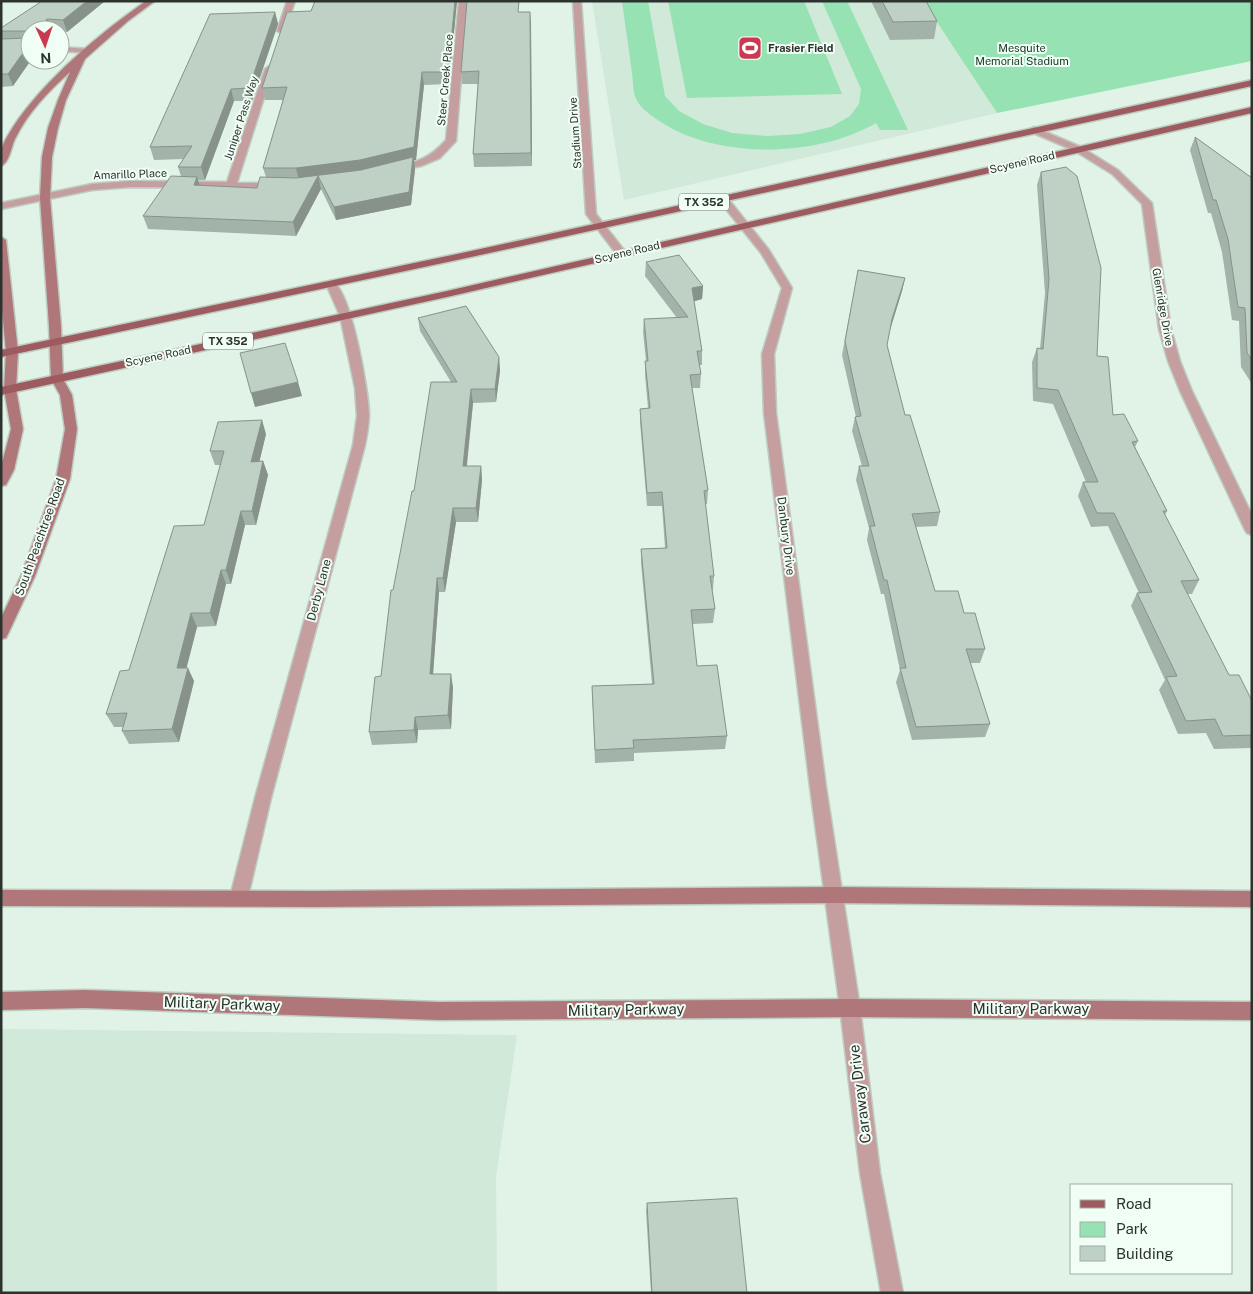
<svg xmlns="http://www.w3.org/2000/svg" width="1253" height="1294" viewBox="0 0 1253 1294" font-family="'Public Sans',sans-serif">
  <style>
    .built { fill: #d0e9d8 }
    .green { fill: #97e2b2 }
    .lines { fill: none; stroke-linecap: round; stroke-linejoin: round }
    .street-casing { stroke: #bdccc1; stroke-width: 3 }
    .secondary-casing { stroke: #bdccc1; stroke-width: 3 }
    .primary-casing { stroke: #bdccc1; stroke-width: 3 }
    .street { fill: #c59e9f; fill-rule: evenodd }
    .secondary { fill: #af7779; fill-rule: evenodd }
    .primary { fill: #9d5b5f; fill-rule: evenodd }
    .wall { fill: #a4b3a9 }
    .shaded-wall { fill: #86928a }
    .building { fill: #bfd0c5; stroke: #86928a }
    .labels { text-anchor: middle; stroke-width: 4; stroke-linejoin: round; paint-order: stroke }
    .far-poi-label { font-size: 11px; font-weight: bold; fill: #2c332e; stroke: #f1fef5; text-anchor: start }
    .far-park-label { font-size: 11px; fill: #163724; stroke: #f1fef5 }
    .far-street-label { font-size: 11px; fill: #2c332e; stroke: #f1fef5 }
    .shield { fill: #f1fef5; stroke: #67706a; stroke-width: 1 }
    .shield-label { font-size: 11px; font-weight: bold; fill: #2c332e }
    .street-label { font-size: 12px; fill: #2c332e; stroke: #f1fef5 }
    .near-street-label { font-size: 15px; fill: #2c332e; stroke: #f1fef5 }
  </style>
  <rect width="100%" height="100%" fill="#e1f2e6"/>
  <path class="built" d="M592,1H923L997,113L624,200Z
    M1,1029L517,1035L496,1177L497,1293H1Z"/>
  <path class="green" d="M622,1H648L665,96L679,111L703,124L732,133L767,136L800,134L831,127L850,116L859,104L861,89L822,1H847L908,130H880L876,123C818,157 719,160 661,122C653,117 640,108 636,99C633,92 633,80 632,73C629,49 625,25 622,1Z
    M668,1H804L842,94L687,98Z
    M923,1H1252V61L997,113Z"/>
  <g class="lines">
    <g class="street-casing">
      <path id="street" d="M287,1H295L285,31L281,33L277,31Z
        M459,1H467L456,141L440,158L421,166L391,172V168C416,162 428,160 446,140Z
        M573,1H581L596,214L627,254L622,257L618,256L586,214Z
        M60,47L89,49L93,51L89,53L60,51Z
        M269,66L273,69L237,183H278L283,186L281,188L130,187L92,190L1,209V203L92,184L130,181L227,182L265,69Z
        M1034,127L1081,147L1118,170L1152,203L1171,329L1180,361L1192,391L1252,515V535L1247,533L1245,530L1180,391L1168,361L1159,329L1142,204L1112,174L1075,151L1031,132L1029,130Z
        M722,195L726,196L769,250L792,288L774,354L776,413L826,787L860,1008L880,1173L903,1293H881L860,1173L840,1008L810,787L764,413L762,354L782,288L761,253L717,198Z
        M331,281C351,286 369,394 369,414C369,424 367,435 365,445L271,798L248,897L245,903L239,905L233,903L230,897L255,798L353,445L357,416L355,388L340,316L326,284Z"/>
    </g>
    <g class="secondary-casing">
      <path id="secondary" d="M146,1H155L128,21L85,59L66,100L58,128L52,157L50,198L61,326L63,379L72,395L77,429L70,479L35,576L8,634L6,638L1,639V618L21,576L56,479L65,429L60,395L51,379L49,326L40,198L42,157L48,128L58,100L70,72C49,91 28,112 15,139C11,147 10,162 1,166C1,161 1,155 1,151C3,142 9,134 13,127C44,80 100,33 146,1Z
        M1,237L6,240L18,352L16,389L23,429L14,470L6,485L1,486V467L11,429L4,389L6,352L1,299Z
        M834,887L1252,891V907L834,903L314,907L1,906V890L314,891Z
        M85,990L439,1002L850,999L1252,1002V1020L850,1017L439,1020L85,1008L1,1010V992Z"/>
    </g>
    <g class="primary-casing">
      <path id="primary" d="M1252,80V86L471,257L1,357V350L471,251Z
        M1252,107V113L447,297L1,395V387L447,291Z"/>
    </g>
    <use href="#street" class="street"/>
    <use href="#secondary" class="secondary"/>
    <use href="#primary" class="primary"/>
  </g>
  <path class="wall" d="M105,1L67,32L60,31V30H30V60H31L13,86L1,87V28Z
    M315,1H457L449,84L424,85L416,160H414L415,169L411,205L336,220L321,189L296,236L148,229L143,216L181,176L178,167L183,159L154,160L150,147L275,12L278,24L252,101H234L205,180H198L200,186L257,188L266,177L263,168L283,100H265L262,88L311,11Z
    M871,1H926L937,21L934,39L890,40Z
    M519,12L531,23L532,166L474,167L473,154L478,84H462L461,72Z
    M1195,137L1252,178V384L1241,367L1239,321L1232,320L1222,252L1211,213H1208L1190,150Z
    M1041,172L1097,356L1113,415L1138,441L1135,447L1167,511L1165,515L1199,580L1192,594H1187L1229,675L1252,701V748L1214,749L1206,733L1178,734L1159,690L1165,680L1131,606L1137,593H1139L1108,526L1091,527L1078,496L1083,482H1086L1053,404L1033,401L1032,362L1037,348L1040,349L1045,293L1037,185Z
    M646,262L703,286L702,299L694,301L702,351V365H699L701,374L700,388H692L708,490L707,504H705L714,576L713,589L712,590L715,609L713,623L692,624L697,666L727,736L725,749L634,753V761L595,763L592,686L652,684L641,563V549L665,548L662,506H647L640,422V409L648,408L645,375V361H646L643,332L644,319L677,318L645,276Z
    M858,270L905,278L902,291L890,330L887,345L905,415L940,512L937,526L916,527L935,591L964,613L985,649L980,663H970L990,724L985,737L912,740L896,682L900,670L884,594H881L867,540L869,528L856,480L859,466H862L852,431L855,417H856L842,355Z
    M418,318L499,357L500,371L496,402L473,403L467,466H481L482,480L478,522H456L445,592H439L433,674L453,687L451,729L418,730L417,743L372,745L369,732L381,676L393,590L414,491L451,382L420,331Z
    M266,434L259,462L263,461L268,475L256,525H245L231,584H226L216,626L197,627L186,668L194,681L179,742L129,744L122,731L123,727H114L106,714L204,525L221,465H215L210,451Z
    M647,1203L747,1293H651L646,1211Z"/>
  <path class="shaded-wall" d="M87,1H105L67,32L63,20Z
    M455,1H457L449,84L448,72Z
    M275,12L278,24L252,101L249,88Z
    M530,12L531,23L532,166L531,153Z
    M47,19L51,30H39Z
    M30,43V60H31L13,86L8,74Z
    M422,72L424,85L416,160H414L415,169L411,205L336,220L334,207L363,173L318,176L321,189L296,236L293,222L299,181L296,168Z
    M231,89L234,101L205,180L201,167Z
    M197,177L201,190L194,185Z
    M905,278L902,291L889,333L892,319Z
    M703,286L702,299L692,302V288Z
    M499,357L500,371L496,402L495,389Z
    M298,382L302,396L255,407L251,393Z
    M471,389L473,403L465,480L463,466Z
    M262,420L266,434L256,476L251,462Z
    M263,461L268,475L256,525L252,511Z
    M481,466L482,480L478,522L476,508Z
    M453,508L456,522L445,592L443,578Z
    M241,511L245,525L231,584L226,570Z
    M221,570L226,584L216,626L210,613Z
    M437,578L439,592L432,688L430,674Z
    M191,613L197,627L183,682L177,668Z
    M188,668L194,681L179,742L172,729Z
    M451,674L453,687L451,729L448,715Z
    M415,717L418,730L417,743L414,730Z"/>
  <path class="building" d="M42,1H87L63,20L47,19L39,30H30V43L8,74H1V39L27,38V33L26,31H1V28Z
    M315,1H455L448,72H422L414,147L360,160L296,168H263L287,87L262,88L287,12L311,11Z
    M467,1H519L518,12H530L531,153L473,154L479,71L461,72Z
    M882,1H926L937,21L893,22Z
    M275,12L249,88L231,89L201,167H178L192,146L150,147L210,14Z
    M1195,137L1252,178V360L1247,353L1245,308L1238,307L1228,239L1216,200H1213Z
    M413,157L409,192L334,207L318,176L293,222L143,216L171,176L197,177L194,185L257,188L260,177L296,178L361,170Z
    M1066,167L1077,176L1101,268L1097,356L1108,357L1113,415L1124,414L1138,441L1132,442L1167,511H1163L1199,580L1181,581L1229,675H1239L1252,701V735L1223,736L1215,719L1186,721L1166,677L1177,676L1137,593L1152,592L1114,513H1097L1083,482H1098L1058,390L1037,388V348L1043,349L1049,279L1041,172Z
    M679,255L703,286L692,288L702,351H697L701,374L690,375L708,490L704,491L714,576H710L715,609L691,610L697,666L717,665L727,736L633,740L634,748L595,750L592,686L654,684L641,549L667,548L662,492L647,493L640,409L650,408L645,361H648L644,319L688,317L646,262Z
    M858,270L905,278L892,319L887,345L905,415H910L940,512L912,514L935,591H958L964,613H975L985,649H966L990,724L916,727L900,668H906L887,580H884L870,526H875L859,466H869L855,417L861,416L845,341Z
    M466,306L499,357L495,389H471L463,466H481L476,508H453L443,578H437L430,674H451L448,715L415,717L414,730L369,732L375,677L381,676L391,590H393L412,491H414L431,382H457L418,318Z
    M285,343L298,382L251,393L240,353Z
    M262,420L251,462L263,461L252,511H241L226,570H221L210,613H191L177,668H188L172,729L122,731L127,713L106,714L120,671L129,670L174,526L204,525L224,451H210L218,422Z
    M737,1198L747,1293H652L647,1203Z"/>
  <defs>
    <g id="stadium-square" transform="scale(1.25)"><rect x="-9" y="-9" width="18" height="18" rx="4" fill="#ca394f" stroke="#f1fef5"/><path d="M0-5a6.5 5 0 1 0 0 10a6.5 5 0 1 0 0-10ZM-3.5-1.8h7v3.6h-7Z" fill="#fff"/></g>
  </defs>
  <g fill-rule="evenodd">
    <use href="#stadium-square" x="750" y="48"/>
  </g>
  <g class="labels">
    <g class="far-poi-label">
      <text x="768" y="52">Frasier Field</text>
    </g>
    <g class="far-park-label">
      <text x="1022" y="52">Mesquite<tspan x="1022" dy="13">Memorial Stadium</tspan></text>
    </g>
    <g class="far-street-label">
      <text transform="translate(445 80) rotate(-85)" y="4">Steer Creek Place</text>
      <text transform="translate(241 118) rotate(-72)" y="4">Juniper Pass Way</text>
      <text transform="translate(575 133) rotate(-94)" y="4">Stadium Drive</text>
      <text transform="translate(1022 162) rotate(-13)" y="4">Scyene Road</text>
      <text transform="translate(130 174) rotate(-2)" y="4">Amarillo Place</text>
      <text transform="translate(627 252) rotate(-13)" y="4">Scyene Road</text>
      <text transform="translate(1163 307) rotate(80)" y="4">Glenridge Drive</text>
      <text transform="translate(158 356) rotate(-12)" y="4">Scyene Road</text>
    </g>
    <g class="shield">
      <rect x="679" y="193.5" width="50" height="17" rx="4"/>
      <rect x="203" y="332.5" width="50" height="17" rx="4"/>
    </g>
    <g class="shield-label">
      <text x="704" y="206">TX 352</text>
      <text x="228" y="345">TX 352</text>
    </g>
    <g class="street-label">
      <text transform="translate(786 536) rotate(83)" y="4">Danbury Drive</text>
      <text transform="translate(40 537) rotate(-70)" y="4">South Peachtree Road</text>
      <text transform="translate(319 590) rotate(-75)" y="4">Derby Lane</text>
    </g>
    <g class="near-street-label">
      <text transform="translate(222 1004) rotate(2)" y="5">Military Parkway</text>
      <text x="1031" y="1014">Military Parkway</text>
      <text transform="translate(626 1010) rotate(-1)" y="5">Military Parkway</text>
      <text transform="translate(860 1094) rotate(-97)" y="5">Caraway Drive</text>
    </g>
  </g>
  <rect width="1253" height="1294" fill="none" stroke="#2c332e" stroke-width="5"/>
  <rect x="1070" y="1184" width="162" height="90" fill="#f1fef5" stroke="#a2ada5"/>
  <rect x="1080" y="1200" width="25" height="8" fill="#9d5b5f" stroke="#a2ada5"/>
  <text x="1116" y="1209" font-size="15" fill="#2c332e">Road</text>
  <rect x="1080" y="1222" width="25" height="15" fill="#97e2b2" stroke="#a2ada5"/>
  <text x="1116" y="1234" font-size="15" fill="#2c332e">Park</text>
  <rect x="1080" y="1246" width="25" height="15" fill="#bfd0c5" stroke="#a2ada5"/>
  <text x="1116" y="1259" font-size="15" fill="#2c332e">Building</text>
  <g transform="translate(45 45) rotate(177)"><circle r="24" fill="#f1fef5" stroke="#a2ada5"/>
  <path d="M0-4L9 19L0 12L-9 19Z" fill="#ca394f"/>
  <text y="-8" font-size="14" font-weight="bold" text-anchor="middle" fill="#2c332e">N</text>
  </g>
</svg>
